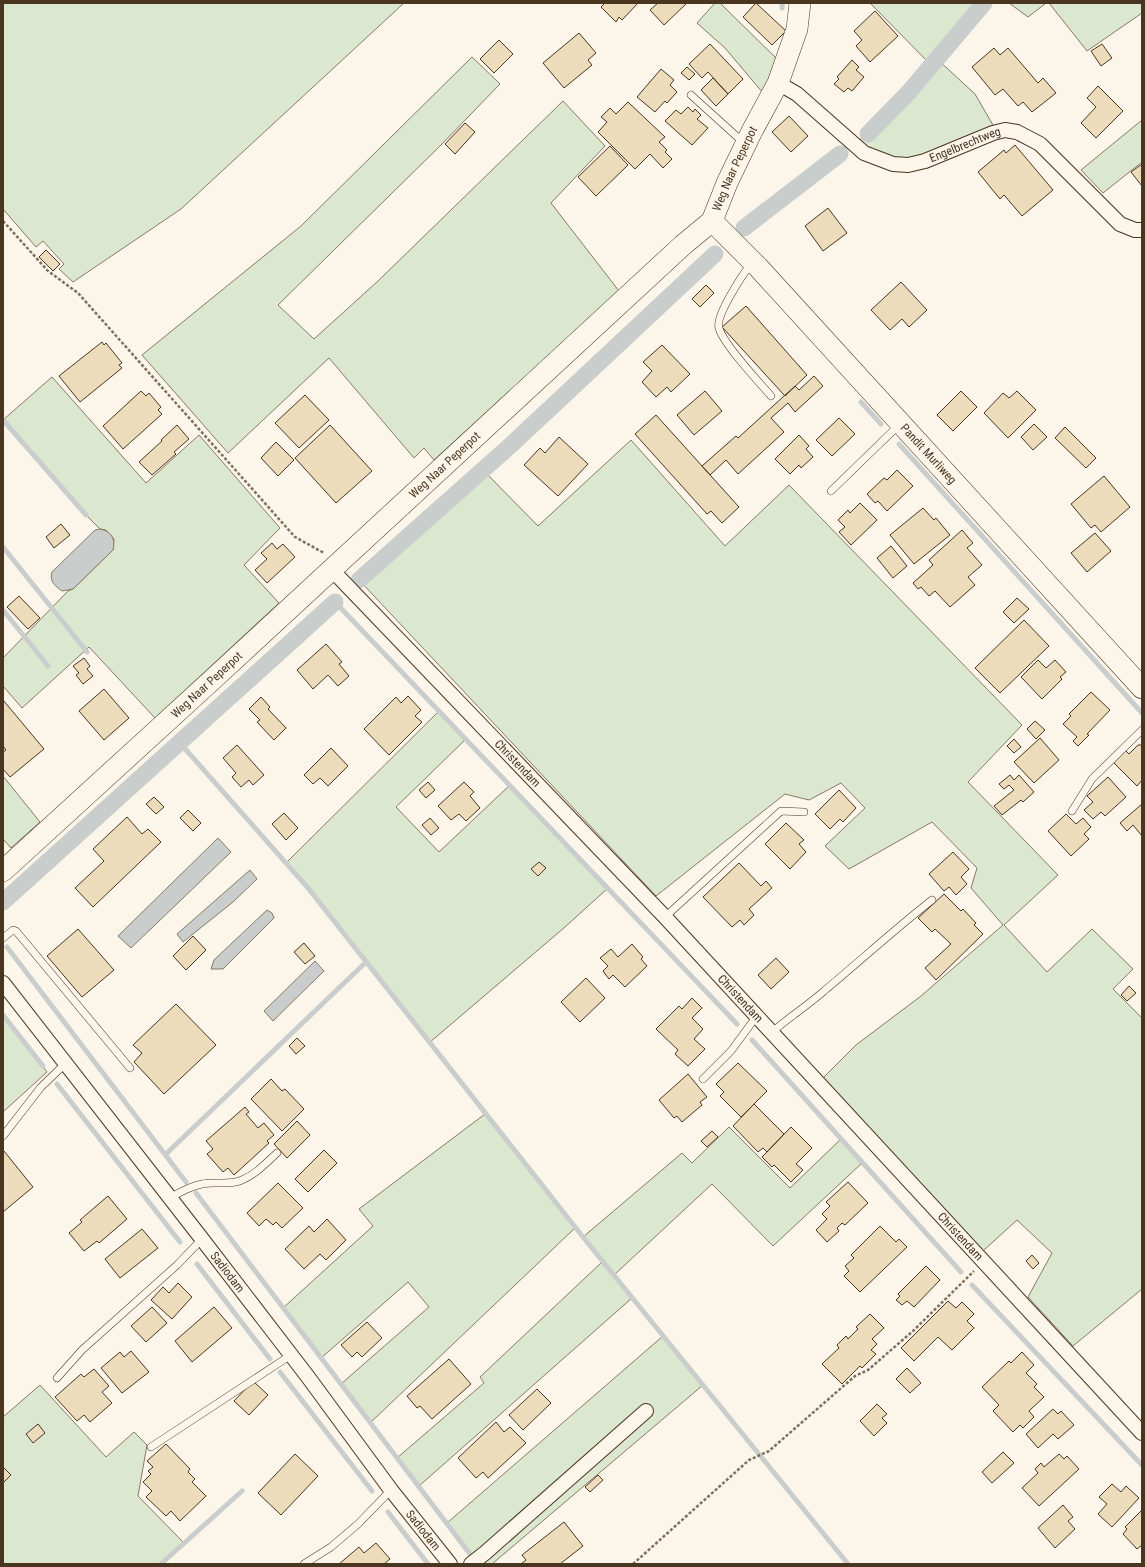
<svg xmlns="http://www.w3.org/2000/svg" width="1145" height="1567" viewBox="0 0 1145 1567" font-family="'Roboto Condensed',sans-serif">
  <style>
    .green { fill: #dce7d0; stroke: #887966 }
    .water { fill: #c9cecd; stroke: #887966 }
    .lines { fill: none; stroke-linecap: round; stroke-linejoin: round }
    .stream { stroke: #c9cecd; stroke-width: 5 }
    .canal { stroke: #c9cecd; stroke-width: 17 }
    .building { fill: #ecdcbc; stroke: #4a3520 }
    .lane-casing { stroke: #4a3520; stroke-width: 8 }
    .street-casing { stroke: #4a3520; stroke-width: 16 }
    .secondary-casing { stroke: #4a3520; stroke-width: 22 }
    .path { stroke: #7f6f5c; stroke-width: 2.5; stroke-dasharray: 3 2; stroke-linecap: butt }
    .lane { stroke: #fbf6e9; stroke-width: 7 }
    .street { stroke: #fbf6e9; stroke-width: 14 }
    .secondary { stroke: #fbf6e9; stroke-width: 21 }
    .labels { text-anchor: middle; stroke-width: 3; stroke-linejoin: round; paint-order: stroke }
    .street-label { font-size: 12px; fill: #4a3520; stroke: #fbf6e9 }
  </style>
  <rect width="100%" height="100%" fill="#fbf6e9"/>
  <path class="green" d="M3,3H404L181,209L73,282L59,269L64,264L43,241L36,247L3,209Z
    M715,3H720L778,60L763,93L725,48L697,23Z
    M870,3H972L978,9L937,59L975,94L993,125L956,142L913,159H892L867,149L858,141C885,122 910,91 931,65Z
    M1009,3H1046L1028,17Z
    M1049,3H1142V13L1087,51Z
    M472,57L500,84L441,145L278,305L314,339L378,281L563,101L605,146L551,203L619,291L434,460L424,448L414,458L329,358L228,453L142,355L301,226Z
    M1142,120V162L1103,193L1081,170Z
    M52,377L146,483L199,435L280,528L244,565L279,603L155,718L89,647L22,708L3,686V658L68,591L73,589L113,550L114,539L106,530L100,529L86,515L3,420Z
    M631,440L725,546L789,485L1022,725L968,782L1058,875L1004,925L1047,972L1092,929L1133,969L1113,989L1142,1018V1289L1073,1346L1028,1297L1052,1253L1017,1220L983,1251L823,1078L856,1045L921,996L1003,925L971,888L977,868L932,822L849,869L825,846L865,808L841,783L809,800L785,794L656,896L359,580L483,470L538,526Z
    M439,711L466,739L396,807L439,852L510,785L608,888L565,927L429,1043L308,888L286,863Z
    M3,776L40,822L11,848L3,839Z
    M3,1015L47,1072L3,1112Z
    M485,1114L575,1228L370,1423L341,1384L429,1307L408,1282L321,1358L283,1308L373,1226L359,1209Z
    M729,1127L790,1188L841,1139L862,1163L773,1246L712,1184L614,1275L632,1298L419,1486L397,1458L484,1383L480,1377L602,1262L583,1237L682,1153L692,1163Z
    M663,1336L703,1385L492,1564H478L447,1523Z
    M40,1385L106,1457L134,1432L147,1445L138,1496L184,1543L161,1564H3V1417Z"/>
  <path class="water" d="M100,529C111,531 116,539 113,550L73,589L62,591C55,586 49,581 52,572L95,530Z
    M218,838L231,852L131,948L118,936Z
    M250,870L257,879L233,902L183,942L177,934Z
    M267,910L272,913L274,918L223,969H211L214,960Z
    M315,961L324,971L273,1021L264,1011Z"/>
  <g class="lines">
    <path class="stream" d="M782,3V8
      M861,402L881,424
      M3,420L86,515
      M899,444L1142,713
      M3,547L87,652
      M335,602L737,1024
      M3,610L48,666
      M180,743L308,888L583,1237L848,1564
      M7,947L186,1182
      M3,1015L43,1066
      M752,1040L961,1272
      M57,1084L180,1242
      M166,1154L366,962
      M196,1193L473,1558
      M197,1264L270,1359
      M972,1285L1142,1465
      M280,1372L372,1491
      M388,1512L428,1564
      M161,1564L242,1491"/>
    <path class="canal" d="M868,134L909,92L984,3
      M744,228L840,154
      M359,580L512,444L715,254
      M3,902L335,602"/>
  </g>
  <path class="building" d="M605,3H638L622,20L619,17L616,22L601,7Z
    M658,3H687L664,25L650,10Z
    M756,3L786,31L772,45L743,17Z
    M875,11L898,36L870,62L856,46L862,40L854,31Z
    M579,33L596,53L588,60L592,65L564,88L543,63Z
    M499,40L513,54L494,73L480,59Z
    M710,44L743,79L728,94L708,72L702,78L689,64Z
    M1102,44L1112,58L1101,66L1091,51Z
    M994,48L1000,55L1008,48L1038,83L1043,78L1056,93L1032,112L1023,102L1018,106L1003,89L995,95L972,67Z
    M852,60L859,67L856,70L864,77L852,91L848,88L844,92L834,84L839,79L837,77Z
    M687,67L695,74L689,80L681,73Z
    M661,69L674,80L670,85L677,92L667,103L665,101L655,112L637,97Z
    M713,78L728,94L716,106L701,90Z
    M1098,86L1123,111L1096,138L1081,123L1096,107L1087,98Z
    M628,102L665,137L659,142L667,150L665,152L672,159L663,168L650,154L635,169L598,132L607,122L601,117L610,108L616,114Z
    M688,107L693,112L695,109L701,115L697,119L708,128L692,145L665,121L676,110L681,114Z
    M789,116L808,136L791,152L772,132Z
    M465,123L475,132L455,154L445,144Z
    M1015,145L1053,190L1022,216L1004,195L1000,199L978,172L1004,150L1006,153Z
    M610,146L628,165L596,196L578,177Z
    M1142,164V186L1131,172Z
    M828,208L847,233L823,251L805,226Z
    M46,250L60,264L53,271L39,257Z
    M901,282L927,310L909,327L902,319L890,330L871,310Z
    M706,285L714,293L700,307L692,299Z
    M746,306L807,375L785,396L722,327Z
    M102,342L104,345L106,343L122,363L119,365L122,368L80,402L59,376Z
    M662,345L690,374L671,392L667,387L656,397L642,382L652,371L643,362Z
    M814,376L823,386L795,412L788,403L771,418L784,432L738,474L726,460L710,475L702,466L736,436L738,438L795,386L799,390Z
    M141,391L146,396L149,393L161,407L158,410L162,414L123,449L103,426Z
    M705,391L722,411L694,435L677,415Z
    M961,391L977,407L953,431L937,415Z
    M1017,391L1036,410L1008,438L984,413L1003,393L1009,398Z
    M305,395L329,420L299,448L275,423Z
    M656,415L739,507L722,523L711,511L707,514L635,434Z
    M839,418L855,434L832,456L816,440Z
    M1034,424L1047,437L1033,450L1021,437Z
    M177,425L189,439L174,452L176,454L152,475L139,462L162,441L161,440Z
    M330,425L372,471L336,503L295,458Z
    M1065,427L1096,458L1086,468L1055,438Z
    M799,435L809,446L806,449L813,457L801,468L799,465L790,474L775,459Z
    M559,437L588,464L558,496L524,465L540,448L545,453Z
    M276,442L294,460L278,476L261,458Z
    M897,470L913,486L887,511L878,501L875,503L867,494L884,478L887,480Z
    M1104,476L1130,507L1101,532L1095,525L1091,528L1071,504Z
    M860,503L877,520L851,545L839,532L845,527L838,520L848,510L850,513Z
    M923,508L934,520L936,518L950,535L914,564L890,535Z
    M61,524L70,535L54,548L46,537Z
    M962,530L973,543L967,548L982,565L968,577L975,585L950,607L935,591L929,596L921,587L918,589L913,583L933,565L929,560Z
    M1095,533L1111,551L1087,572L1071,553Z
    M272,543L277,549L283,544L295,557L267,583L255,570L267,559L261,553Z
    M891,546L907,566L893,578L877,558Z
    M19,596L40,618L28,629L7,607Z
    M1017,598L1029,609L1014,623L1003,612Z
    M1024,620L1049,646L1000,693L975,668Z
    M326,644L342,662L339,664L349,676L338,686L328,675L313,689L297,670Z
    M84,658L90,666L87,669L93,676L83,684L76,675L79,673L73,666Z
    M1038,660L1046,668L1055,660L1066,672L1060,677L1062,679L1042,699L1021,677Z
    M104,689L129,718L104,740L79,711Z
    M1091,692L1110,710L1087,734L1089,735L1078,746L1073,741L1077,737L1063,724L1071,716L1069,714Z
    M408,696L421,710L415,716L422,722L389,755L364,729L396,697L401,703Z
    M261,697L270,707L268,709L286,728L274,740L257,722L260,720L249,709Z
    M3,700L44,749L10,777L3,769V752L6,750L3,746Z
    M1035,721L1045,730L1036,739L1027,729Z
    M1040,738L1059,760L1034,783L1014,762Z
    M1014,739L1021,747L1014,753L1007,746Z
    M237,745L264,775L253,785L249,780L241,787L232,777L236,773L223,758Z
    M1138,745H1142V780L1137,786L1113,762L1125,750L1129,754Z
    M331,748L348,766L328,786L320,778L313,784L304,775Z
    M1010,775L1014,780L1019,775L1034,792L1023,802L1021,800L1002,815L994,806L1014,790L1009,785L1004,789L999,784Z
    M1108,777L1126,797L1105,816L1101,812L1093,819L1084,810L1093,802L1087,796Z
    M428,782L435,790L426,798L419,790Z
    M464,782L474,792L470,796L480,808L466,821L459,814L451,820L438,806Z
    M839,790L856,808L843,822L840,819L830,829L815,814Z
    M154,797L164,807L156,814L146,804Z
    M1142,804V836L1133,825L1127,831L1120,823Z
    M188,810L201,823L193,831L180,818Z
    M284,813L298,828L286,840L272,824Z
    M1066,814L1076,824L1083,818L1091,827L1084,834L1089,839L1071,856L1048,831Z
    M127,817L142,834L148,829L161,842L93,907L75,888L104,861L93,849Z
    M430,818L439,828L431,835L422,825Z
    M786,823L804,840L799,844L806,852L790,869L765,844Z
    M953,852L969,869L961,877L967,884L956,895L949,887L944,891L929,874Z
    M539,862L546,868L538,876L531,869Z
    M739,863L761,886L766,881L772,888L749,909L754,915L744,925L740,920L732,927L703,897Z
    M944,894L961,911L963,909L976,923L974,925L983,934L936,980L925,968L951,944L935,929L932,932L918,918Z
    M78,929L114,970L82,997L47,956Z
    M193,936L206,950L186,970L173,956Z
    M304,943L315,956L305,964L294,952Z
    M632,944L643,957L641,959L647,966L625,987L613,975L609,979L603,971L608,966L600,958L611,949L618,957Z
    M776,958L789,972L771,989L758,975Z
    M586,978L605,998L580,1022L561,1002Z
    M1129,986L1136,993L1127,1001L1121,995Z
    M692,998L702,1008L692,1018L703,1029L694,1039L705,1049L688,1066L675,1054L678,1050L656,1029L679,1006L682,1009Z
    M176,1004L216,1045L164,1094L134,1062L142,1053L133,1045Z
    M297,1038L305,1046L296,1054L289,1046Z
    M738,1063L767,1091L741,1117L720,1096L724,1092L716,1084Z
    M688,1074L707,1097L700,1102L702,1105L682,1122L677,1116L674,1118L659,1100Z
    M271,1079L282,1091L285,1089L304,1109L282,1131L251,1099Z
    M754,1104L784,1134L767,1152L763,1148L758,1152L733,1126Z
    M245,1107L249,1112L246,1114L258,1128L264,1123L274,1135L267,1141L269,1143L234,1175L228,1168L223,1172L207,1154L213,1149L206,1141Z
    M297,1121L310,1135L287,1158L274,1144Z
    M791,1127L812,1148L796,1164L803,1170L791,1182L774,1165L772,1167L762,1157Z
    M712,1131L718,1137L707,1147L701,1141Z
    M324,1150L337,1163L308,1192L295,1179Z
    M4,1151L33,1187L3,1212V1152Z
    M848,1182L868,1203L845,1225L842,1223L837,1228L839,1231L827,1242L816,1230L827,1219L822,1214L830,1206L826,1202Z
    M278,1183L303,1208L282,1228L276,1222L273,1225L266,1219L259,1226L247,1213Z
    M108,1196L127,1219L99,1243L97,1241L84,1251L69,1233L82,1222L80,1220Z
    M327,1219L346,1240L326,1260L320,1254L304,1269L285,1249L309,1226L314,1232Z
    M880,1226L896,1242L899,1239L907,1247L860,1292L844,1276L849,1271L845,1266L854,1258L851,1255Z
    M142,1229L158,1248L120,1278L105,1259Z
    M1032,1255L1039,1263L1033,1269L1026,1261Z
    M926,1266L940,1280L914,1307L907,1301L902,1305L896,1300L900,1296L898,1294Z
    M178,1283L192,1297L172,1319L151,1300L163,1287L169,1293Z
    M948,1301L956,1308L962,1302L974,1314L967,1321L974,1328L952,1350L938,1337L914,1361L901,1348Z
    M152,1307L167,1323L146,1342L131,1326Z
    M214,1307L232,1328L192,1362L175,1341Z
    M870,1314L884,1328L872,1339L877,1344L871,1350L876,1354L862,1368L860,1366L842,1384L822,1364L839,1348L837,1345L846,1336L848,1339L858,1329L856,1327Z
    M367,1322L382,1338L362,1357L357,1352L352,1357L341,1345Z
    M131,1351L149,1372L122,1393L101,1368L120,1352L124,1357Z
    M1022,1352L1034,1365L1026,1373L1037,1384L1034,1387L1044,1397L1029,1411L1034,1417L1023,1428L1020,1425L1013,1432L993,1411L999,1405L982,1387L1009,1361L1011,1363Z
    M449,1359L471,1384L432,1419L420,1406L417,1408L407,1396Z
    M907,1368L921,1383L910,1393L896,1379Z
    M94,1369L109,1386L102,1392L112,1403L90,1422L84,1415L77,1421L55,1397L81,1374L84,1377Z
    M253,1381L268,1395L249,1415L234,1401Z
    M537,1389L551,1403L523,1430L509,1415Z
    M877,1404L887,1414L882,1418L887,1423L874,1436L860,1421Z
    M1053,1409L1058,1414L1061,1411L1074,1425L1058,1439L1053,1434L1038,1448L1026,1434Z
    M496,1422L504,1432L510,1427L526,1443L488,1478L483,1472L476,1478L458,1458Z
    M38,1424L45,1433L33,1443L26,1434Z
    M166,1444L190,1469L188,1472L195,1479L192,1482L206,1496L180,1521L171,1511L166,1516L146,1497L152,1491L143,1482L151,1474L148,1471L153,1467L147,1461Z
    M1003,1452L1014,1463L992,1483L982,1472Z
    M295,1454L318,1476L281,1515L258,1493Z
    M1059,1454L1064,1459L1067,1456L1079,1469L1039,1506L1022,1488L1038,1473L1035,1469L1041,1463L1044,1467Z
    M3,1467L11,1475L3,1483Z
    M598,1475L603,1480L590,1492L585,1487Z
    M1112,1484L1121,1492L1126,1486L1139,1498L1112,1527L1098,1514L1107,1504L1099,1497Z
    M1063,1505L1073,1517L1068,1521L1075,1529L1055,1548L1038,1528Z
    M1142,1510V1545L1137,1549L1123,1534L1127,1529L1125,1527Z
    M564,1522L583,1546L560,1564H521L526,1560L522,1555Z
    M376,1543L390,1559L384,1564H339L359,1547L364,1553Z"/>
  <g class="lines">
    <g class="lane-casing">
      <path id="lane" d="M691,95L744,143
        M751,264C743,274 715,316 719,328C723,344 759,382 771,396
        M831,491L899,425
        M1072,811L1092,779L1142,730
        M665,917L781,811L804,812
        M3,938L13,930L16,931L130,1068
        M771,1033C788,1018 807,1006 824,991C860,961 895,929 932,900
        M703,1079L731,1051L756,1017
        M3,1136L41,1087L66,1063
        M170,1198C180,1192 191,1186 202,1184C215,1181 229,1186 242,1180C256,1174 266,1163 277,1153
        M57,1378L82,1350L177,1265L202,1239
        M151,1447L291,1355
        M304,1564L331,1547L358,1524L391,1490"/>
    </g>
    <g class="street-casing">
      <g id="street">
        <path id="s1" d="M778,83L797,94L864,153L893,164L908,165L925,161L993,133L1005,130L1017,132L1040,144L1120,224L1135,230H1142"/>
        <path id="s2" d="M332,570L665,917L1142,1433"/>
        <path id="s3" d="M3,983L202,1239L308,1377L391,1490L450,1564"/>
        <path d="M471,1564L485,1553L646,1411"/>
      </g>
    </g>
    <g class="secondary-casing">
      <g id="secondary">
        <path id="s4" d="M712,221L758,267L1142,688"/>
        <path id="s5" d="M3,871L211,681L683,245L712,221L727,183L752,131L778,83L797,29L800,3"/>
      </g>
    </g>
    <path class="path" d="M3,221L48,271L78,293L295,537L324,553
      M633,1564L749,1460L769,1451L855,1376L868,1370L913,1331L974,1271"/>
    <use href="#lane" class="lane"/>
    <use href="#street" class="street"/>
    <use href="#secondary" class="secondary"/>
  </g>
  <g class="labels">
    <g class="street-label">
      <text dy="4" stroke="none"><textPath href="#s1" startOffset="218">Engelbrechtweg</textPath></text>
      <text dy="4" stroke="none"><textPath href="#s5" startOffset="1019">Weg Naar Peperpot</textPath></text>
      <text dy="4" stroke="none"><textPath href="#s4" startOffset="318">Pandit Murliweg</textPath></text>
      <text dy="4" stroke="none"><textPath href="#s5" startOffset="600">Weg Naar Peperpot</textPath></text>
      <text dy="4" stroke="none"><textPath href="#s5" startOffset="276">Weg Naar Peperpot</textPath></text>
      <text dy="4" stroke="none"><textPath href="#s2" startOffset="268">Christendam</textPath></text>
      <text dy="4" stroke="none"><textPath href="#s2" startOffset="592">Christendam</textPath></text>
      <text dy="4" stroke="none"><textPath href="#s2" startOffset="916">Christendam</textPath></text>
      <text dy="4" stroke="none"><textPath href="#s3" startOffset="366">Sadiodam</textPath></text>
      <text dy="4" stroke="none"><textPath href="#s3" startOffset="690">Sadiodam</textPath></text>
    </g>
  </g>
  <rect width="1145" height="1567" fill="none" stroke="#4a3520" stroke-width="8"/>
</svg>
